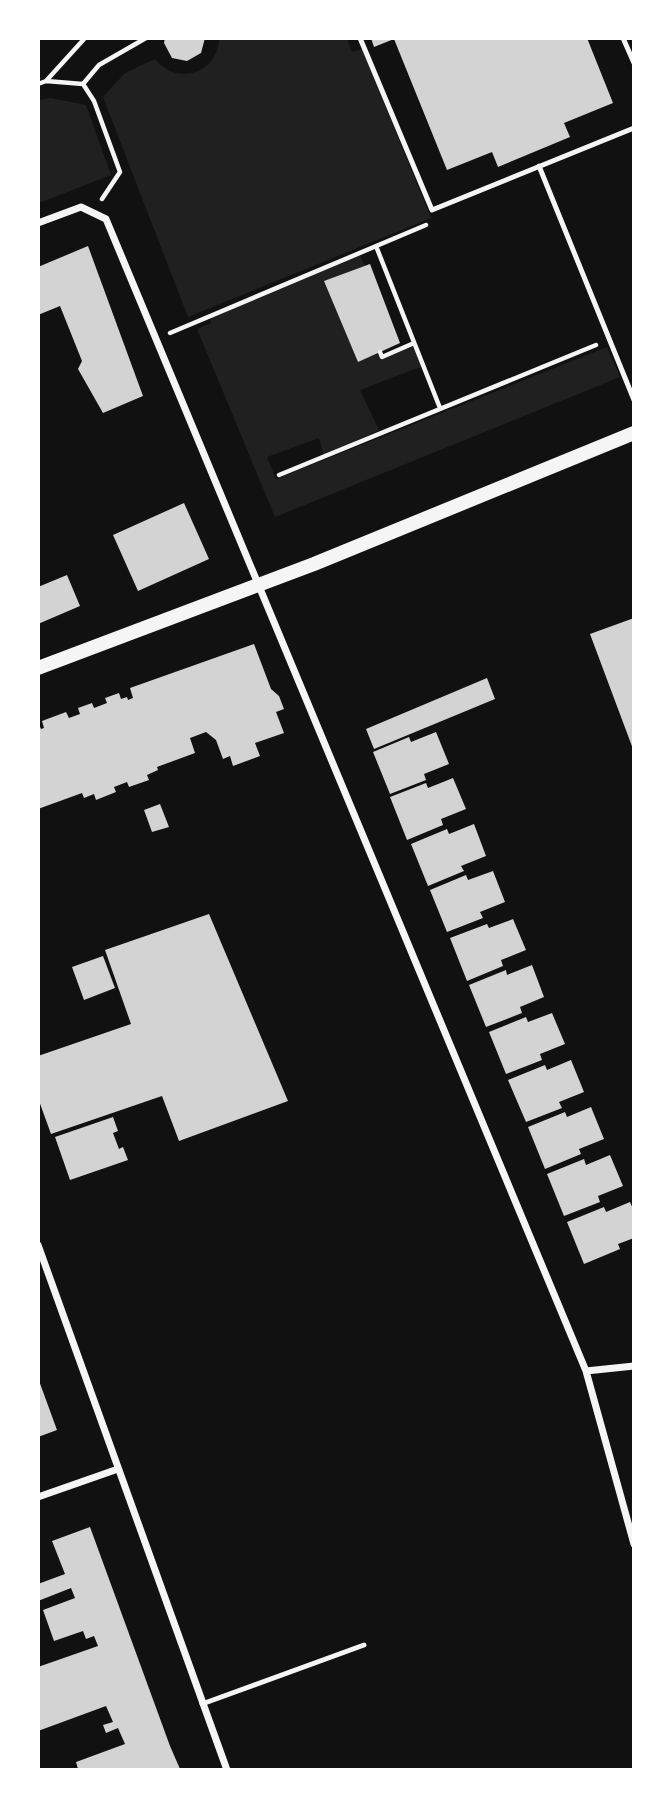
<svg xmlns="http://www.w3.org/2000/svg" width="672" height="1808" viewBox="0 0 672 1808" font-family="'Alegreya Sans',sans-serif">
  <style>
    .green { fill: #202020 }
    .building { fill: #d3d3d3 }
    .lines { fill: none; stroke-linecap: round; stroke-linejoin: round }
    .path { stroke: #f5f5f5; stroke-width: 4.5 }
    .service { stroke: #f5f5f5; stroke-width: 5 }
    .minor { stroke: #f5f5f5; stroke-width: 7 }
    .secondary { stroke: #f5f5f5; stroke-width: 14 }
  </style>
  <rect width="100%" height="100%" fill="#111"/>
  <path class="green" d="M219,39H347L352,52L362,49L431,218L188,317L103,97L125,73L155,59C177,87 218,73 219,39Z
    M51,98L86,105L111,175L39,203V100Z
    M359,253L365,266L325,281L358,361L380,352L382,357L414,343L423,366L360,390L379,430L324,456L319,438L267,457L276,479L607,347L620,377L275,517L197,329L211,323V316Z"/>
  <path class="building" d="M165,38H205L201,53L187,61L172,58L164,43Z
    M371,38H587L613,103L564,123L570,137L498,167L492,152L447,170L394,39L374,47Z
    M88,246L143,396L103,413L78,369L82,361L60,306L38,315V267Z
    M370,264L400,343L358,362L324,281Z
    M184,503L209,559L138,591L113,535Z
    M67,575L80,606L38,624V587Z
    M634,618V749H633L590,634Z
    M254,644L271,689L279,696L284,709L276,712L284,733L255,743L260,756L233,766L230,756L223,759L216,740L206,732L190,738L195,753L157,767L158,770L147,775L149,780L129,787L127,782L114,787L116,792L96,800L94,794L84,798L82,793L38,809V722L41,729L44,728L42,721L66,712L69,718L80,714L78,708L92,703L94,708L107,703L105,698L119,693L121,699L127,697L128,700L133,698L130,688Z
    M487,678L495,699L374,749L366,729Z
    M436,732L449,764L424,774L426,780L390,794L373,752L409,737L411,742Z
    M453,778L466,809L441,819L443,825L407,840L390,797L426,783L428,788Z
    M160,804L169,827L152,832L144,810Z
    M474,824L486,856L461,866L464,871L428,886L411,844L447,829L449,834Z
    M493,871L505,902L480,912L483,918L447,932L430,890L466,875L468,880Z
    M209,914L288,1101L179,1141L162,1096L51,1134L38,1098V1056L131,1024L105,950Z
    M513,919L526,950L501,960L503,966L467,981L450,938L487,924L489,928Z
    M103,956L115,988L84,1000L72,967Z
    M532,965L544,997L520,1007L522,1013L486,1027L469,985L506,970L507,975Z
    M552,1013L565,1044L540,1054L542,1060L506,1074L489,1032L526,1017L528,1022Z
    M571,1060L584,1092L559,1102L562,1108L526,1122L508,1080L545,1065L547,1070Z
    M591,1107L604,1139L579,1149L581,1154L545,1169L528,1127L565,1112L567,1117Z
    M113,1117L118,1131L113,1133L119,1149L123,1147L128,1160L70,1180L55,1137Z
    M610,1155L623,1186L598,1196L600,1202L564,1216L547,1174L584,1159L586,1165Z
    M630,1202L634,1211V1238L618,1244L620,1249L584,1264L567,1222L604,1207L606,1212Z
    M38,1378L57,1430L38,1437Z
    M90,1527L170,1746L180,1769H78L76,1762L125,1744L118,1728L106,1733L103,1725L113,1722L106,1706L38,1731V1667L98,1646L94,1636L86,1639L83,1631L54,1641L43,1610L75,1598L71,1588L38,1601V1584L65,1574L52,1541Z"/>
  <g class="lines">
    <path class="path" d="M46,81L83,84L94,101L120,172L102,199
      M38,84L46,81L85,38
      M83,84L99,65L146,38
      M376,246L440,408
      M170,333L426,225
      M380,352L382,357L414,343
      M279,475L596,345"/>
    <path class="service" d="M360,38L432,210L634,128
      M623,38L634,63
      M539,166L634,400
      M202,1704L364,1645"/>
    <path class="minor" d="M38,223L81,207L106,219L586,1371L634,1544
      M38,1245L227,1770
      M586,1371L634,1366
      M38,1497L118,1469"/>
    <path class="secondary" d="M38,668L314,564L634,433"/>
  </g>
  <rect width="672" height="1808" fill="none" stroke="#ffffff" stroke-width="80"/>
</svg>
